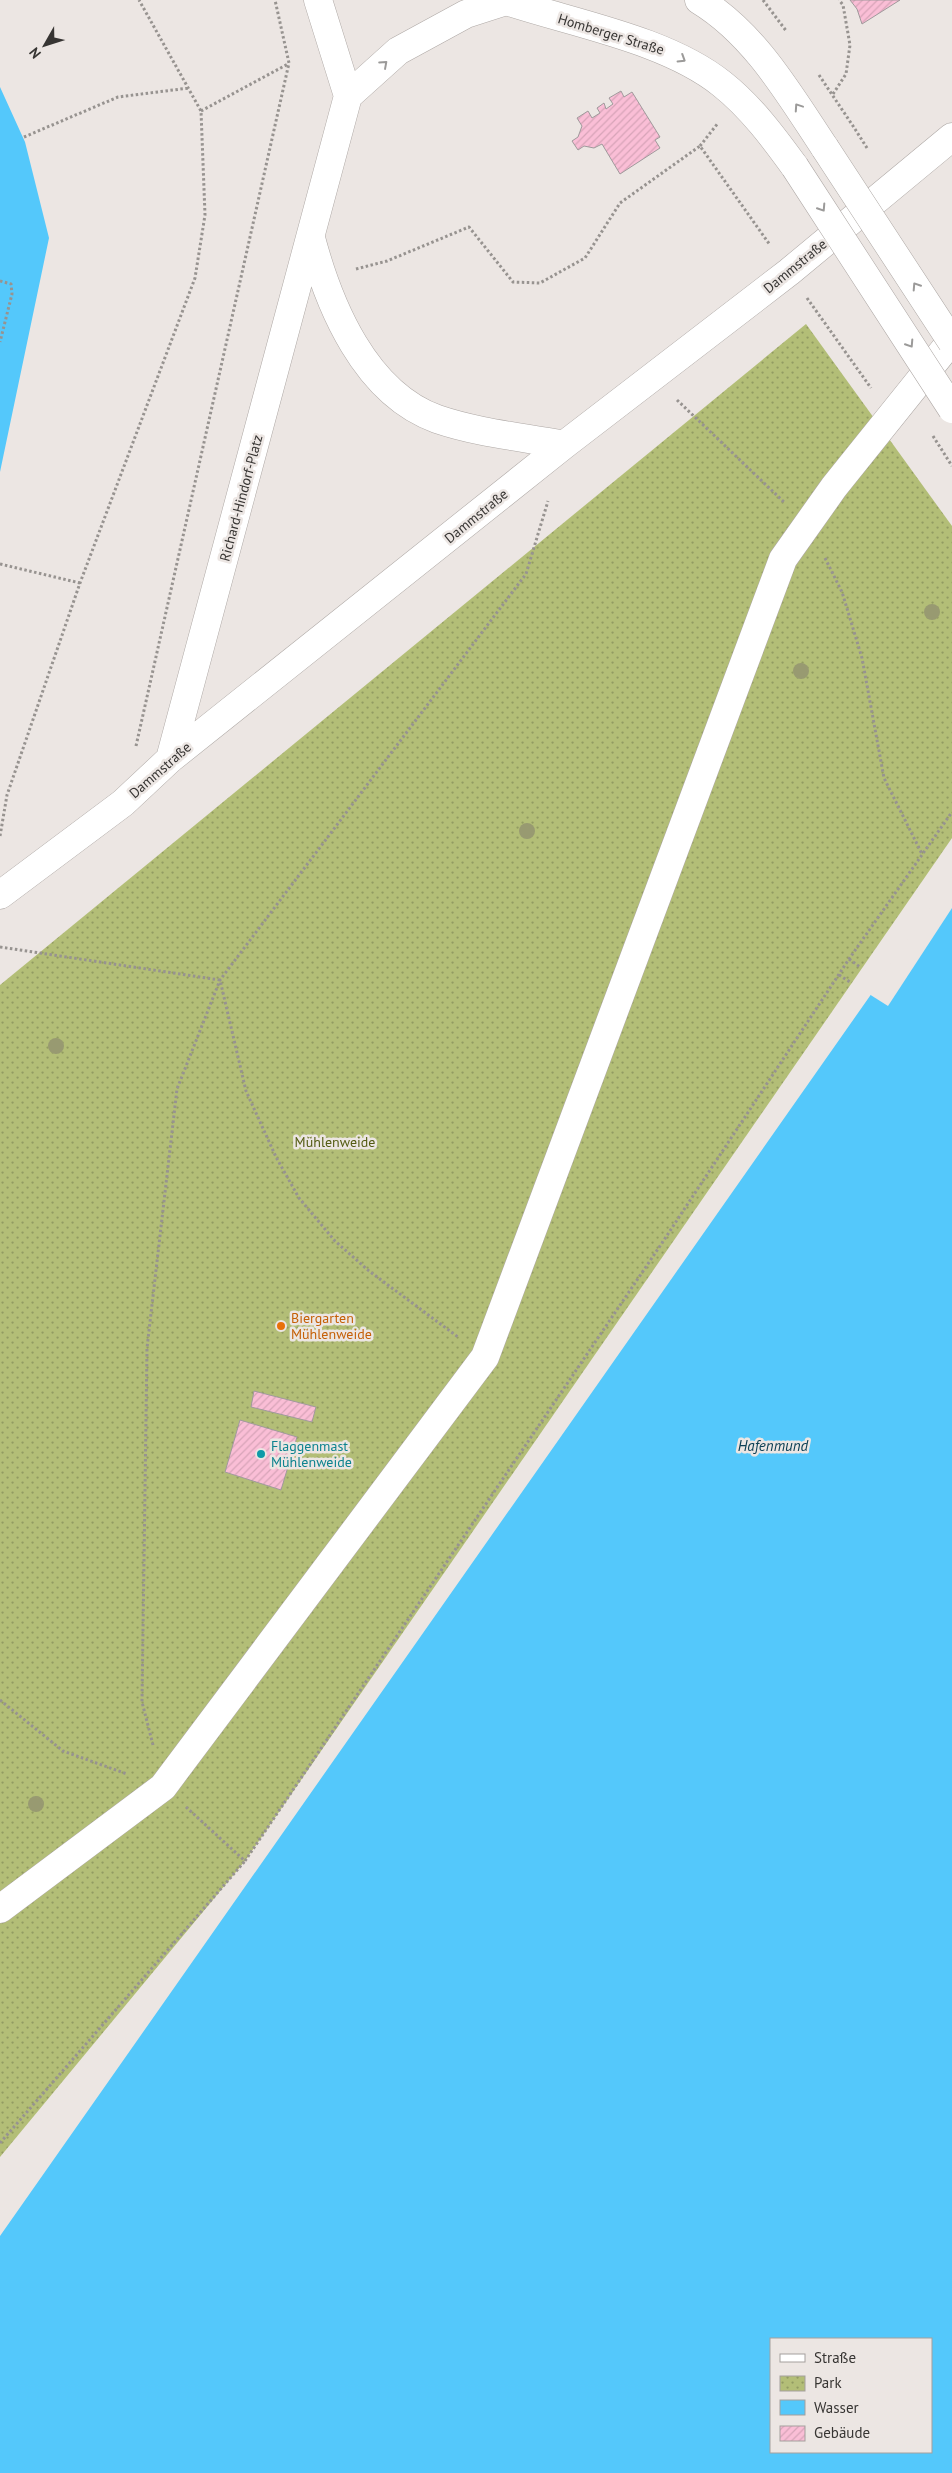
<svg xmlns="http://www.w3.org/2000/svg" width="952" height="2473" viewBox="0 0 952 2473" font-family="'PT Sans',sans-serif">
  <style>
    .park { fill: url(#park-dots) }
    .water { fill: #54c8fb; fill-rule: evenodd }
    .pier { fill: #ece6e3 }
    .building { fill: url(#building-hatch); stroke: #a09a9c }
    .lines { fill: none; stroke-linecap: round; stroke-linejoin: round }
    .minor-casing { stroke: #aea8a5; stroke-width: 29 }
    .major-casing { stroke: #aea8a5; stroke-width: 29 }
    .path { stroke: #979390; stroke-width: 3; stroke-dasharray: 2.5 2.5; stroke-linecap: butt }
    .minor { stroke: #fff; stroke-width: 28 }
    .major { stroke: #fff; stroke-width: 28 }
    .major-bridge-casing { stroke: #aea8a5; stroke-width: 29; stroke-linecap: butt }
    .path-bridge { stroke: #979390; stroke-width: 3; stroke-dasharray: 2.5 2.5; stroke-linecap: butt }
    .major-bridge { stroke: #fff; stroke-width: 28 }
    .tree { fill: #989a71 }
    .oneway { stroke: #9b9a99 }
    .food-dot { fill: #e8710a; stroke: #ece6e3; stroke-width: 2 }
    .culture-dot { fill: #0f9aa8; stroke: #ece6e3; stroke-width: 2 }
    .labels { text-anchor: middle; stroke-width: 5; stroke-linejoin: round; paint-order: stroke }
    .street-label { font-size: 14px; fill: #373533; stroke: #ece6e3 }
    .park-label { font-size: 14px; fill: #545c13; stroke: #ece6e3 }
    .food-label { font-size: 14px; fill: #c56008; stroke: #ece6e3; text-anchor: start }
    .culture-label { font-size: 14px; fill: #0d838f; stroke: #ece6e3; text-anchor: start }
    .water-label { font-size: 15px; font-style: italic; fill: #0e4055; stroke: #ece6e3 }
  </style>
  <defs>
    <pattern id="park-dots" width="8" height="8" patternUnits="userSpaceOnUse" patternTransform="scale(1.25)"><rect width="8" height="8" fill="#b3be77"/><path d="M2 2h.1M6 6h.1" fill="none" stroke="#929b62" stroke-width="1.8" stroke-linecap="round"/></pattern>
    <pattern id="building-hatch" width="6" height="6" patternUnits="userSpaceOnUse" patternTransform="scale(1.25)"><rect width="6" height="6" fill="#fabed6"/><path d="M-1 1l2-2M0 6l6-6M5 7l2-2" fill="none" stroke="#d7a4b8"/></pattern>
  </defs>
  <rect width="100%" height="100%" fill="#ece6e3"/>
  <path class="park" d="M806,324L952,526V838L245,1861L0,2157V985Z"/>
  <path class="water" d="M0,87L25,142L49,238L0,472Z
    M952,879V2473H0V2236ZM771,2339H931V2452H771Z"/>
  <path class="pier" d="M952,877V908L888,1006L869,994Z"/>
  <path class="building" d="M850,0H900L862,24L857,9Z
    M621,91L624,97L632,92L660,137L655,140L660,148L620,174L602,144L594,148L584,146L578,150L572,141L578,137L582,126L577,118L588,111L592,118L600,113L597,108L604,103L606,109L613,104L609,98Z
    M254,1391L316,1407L312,1422L251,1407Z
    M240,1420L297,1437L281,1490L225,1472Z"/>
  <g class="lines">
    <g class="minor-casing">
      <path id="minor" d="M348,96L398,51L466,14L506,1
        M311,238C329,306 365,393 437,419C478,433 522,437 564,445
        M170,759L348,96L318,0
        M0,895L123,803L170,759L564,445L789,272L952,137
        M0,1909L163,1787L485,1357L783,559L834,487L952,340"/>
    </g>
    <g class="major-casing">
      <path id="major" d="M503,0C571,23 666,39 722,84C751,107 774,138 795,167
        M699,0C755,34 789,94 825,148"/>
    </g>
    <path class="path" d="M763,0L787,32
      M819,75L855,129
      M833,94L846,74L850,45L843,5L839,0
      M201,111L288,64
      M24,137L118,97L189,88
      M700,146L718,123
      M356,269L387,261L469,227L513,282L540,283L585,258L620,203L700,146L770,245
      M0,281L11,284L12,294L0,342
      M807,298L871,388
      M677,400L785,503
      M825,558L842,592L862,658L884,778L922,854
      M0,564L80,583
      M136,746L289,63L275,0
      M0,836L7,795L80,583L195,278L205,215L201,111L139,0
      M0,947L220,980L246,1091L276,1157L299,1198L335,1241L369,1271L458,1337
      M849,959L860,967
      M839,975L850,982
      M0,1700L63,1751L127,1774
      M153,1745L142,1702L147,1348L177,1089L220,980L526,574L548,501
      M186,1807L245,1861L662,1243L849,959L952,812
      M0,2143L245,1861"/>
    <use href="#minor" class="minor"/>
    <use href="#major" class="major"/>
    <g class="major-bridge-casing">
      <path id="major-bridge" d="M825,148L952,342
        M795,167L952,409"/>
    </g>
    <path class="path-bridge" d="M855,129L867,148
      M933,436L952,466"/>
    <use href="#major-bridge" class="major-bridge"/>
  </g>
  <g class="tree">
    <circle cx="932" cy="612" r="8"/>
    <circle cx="801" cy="671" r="8"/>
    <circle cx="527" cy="831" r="8"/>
    <circle cx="56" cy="1046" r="8"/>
    <circle cx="36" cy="1804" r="8"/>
  </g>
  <defs><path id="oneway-chevron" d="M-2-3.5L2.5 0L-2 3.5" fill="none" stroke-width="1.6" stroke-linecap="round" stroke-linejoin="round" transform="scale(1.25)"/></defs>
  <g class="oneway">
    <use href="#oneway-chevron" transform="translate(682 59) rotate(32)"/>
    <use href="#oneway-chevron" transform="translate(384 64) rotate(-42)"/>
    <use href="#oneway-chevron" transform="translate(798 107) rotate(-124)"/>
    <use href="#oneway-chevron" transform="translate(822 208) rotate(57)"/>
    <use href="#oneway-chevron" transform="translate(916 286) rotate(-123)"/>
    <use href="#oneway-chevron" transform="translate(910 344) rotate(57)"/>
  </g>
  <circle class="food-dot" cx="281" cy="1326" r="5"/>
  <circle class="culture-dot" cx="261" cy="1454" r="5"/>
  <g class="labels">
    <g class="street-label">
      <text transform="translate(611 34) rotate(17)" y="5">Homberger Straße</text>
      <text transform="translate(795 266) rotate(-39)" y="5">Dammstraße</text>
      <text transform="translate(241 498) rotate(-75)" y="5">Richard-Hindorf-Platz</text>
      <text transform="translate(476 516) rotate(-39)" y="5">Dammstraße</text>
      <text transform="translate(160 770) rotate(-41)" y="5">Dammstraße</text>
    </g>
    <g class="park-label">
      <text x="335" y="1147">Mühlenweide</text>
    </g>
    <g class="food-label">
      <text x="291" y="1323">Biergarten<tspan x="291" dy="16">Mühlenweide</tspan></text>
    </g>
    <g class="culture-label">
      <text x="271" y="1451">Flaggenmast<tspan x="271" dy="16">Mühlenweide</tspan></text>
    </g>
    <g class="water-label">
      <text x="773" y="1451">Hafenmund</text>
    </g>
  </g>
  <rect x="770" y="2338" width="162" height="115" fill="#ece6e3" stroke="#a49f9d"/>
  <rect x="780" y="2354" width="25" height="8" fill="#ffffff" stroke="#a49f9d"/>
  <text x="814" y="2363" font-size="15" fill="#373533">Straße</text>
  <rect x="780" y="2376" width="25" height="15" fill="url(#park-dots)" stroke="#a49f9d"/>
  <text x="814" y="2388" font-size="15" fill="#373533">Park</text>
  <rect x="780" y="2400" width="25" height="15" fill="#54c8fb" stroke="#a49f9d"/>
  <text x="814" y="2413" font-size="15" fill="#373533">Wasser</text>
  <rect x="780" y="2426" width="25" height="15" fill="url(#building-hatch)" stroke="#a49f9d"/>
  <text x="814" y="2438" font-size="15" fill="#373533">Gebäude</text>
  <g transform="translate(45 45) rotate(231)" stroke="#ece6e3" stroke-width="4" paint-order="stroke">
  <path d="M0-4L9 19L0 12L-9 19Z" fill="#373533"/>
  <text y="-8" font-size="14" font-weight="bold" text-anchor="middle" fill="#373533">N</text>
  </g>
</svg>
